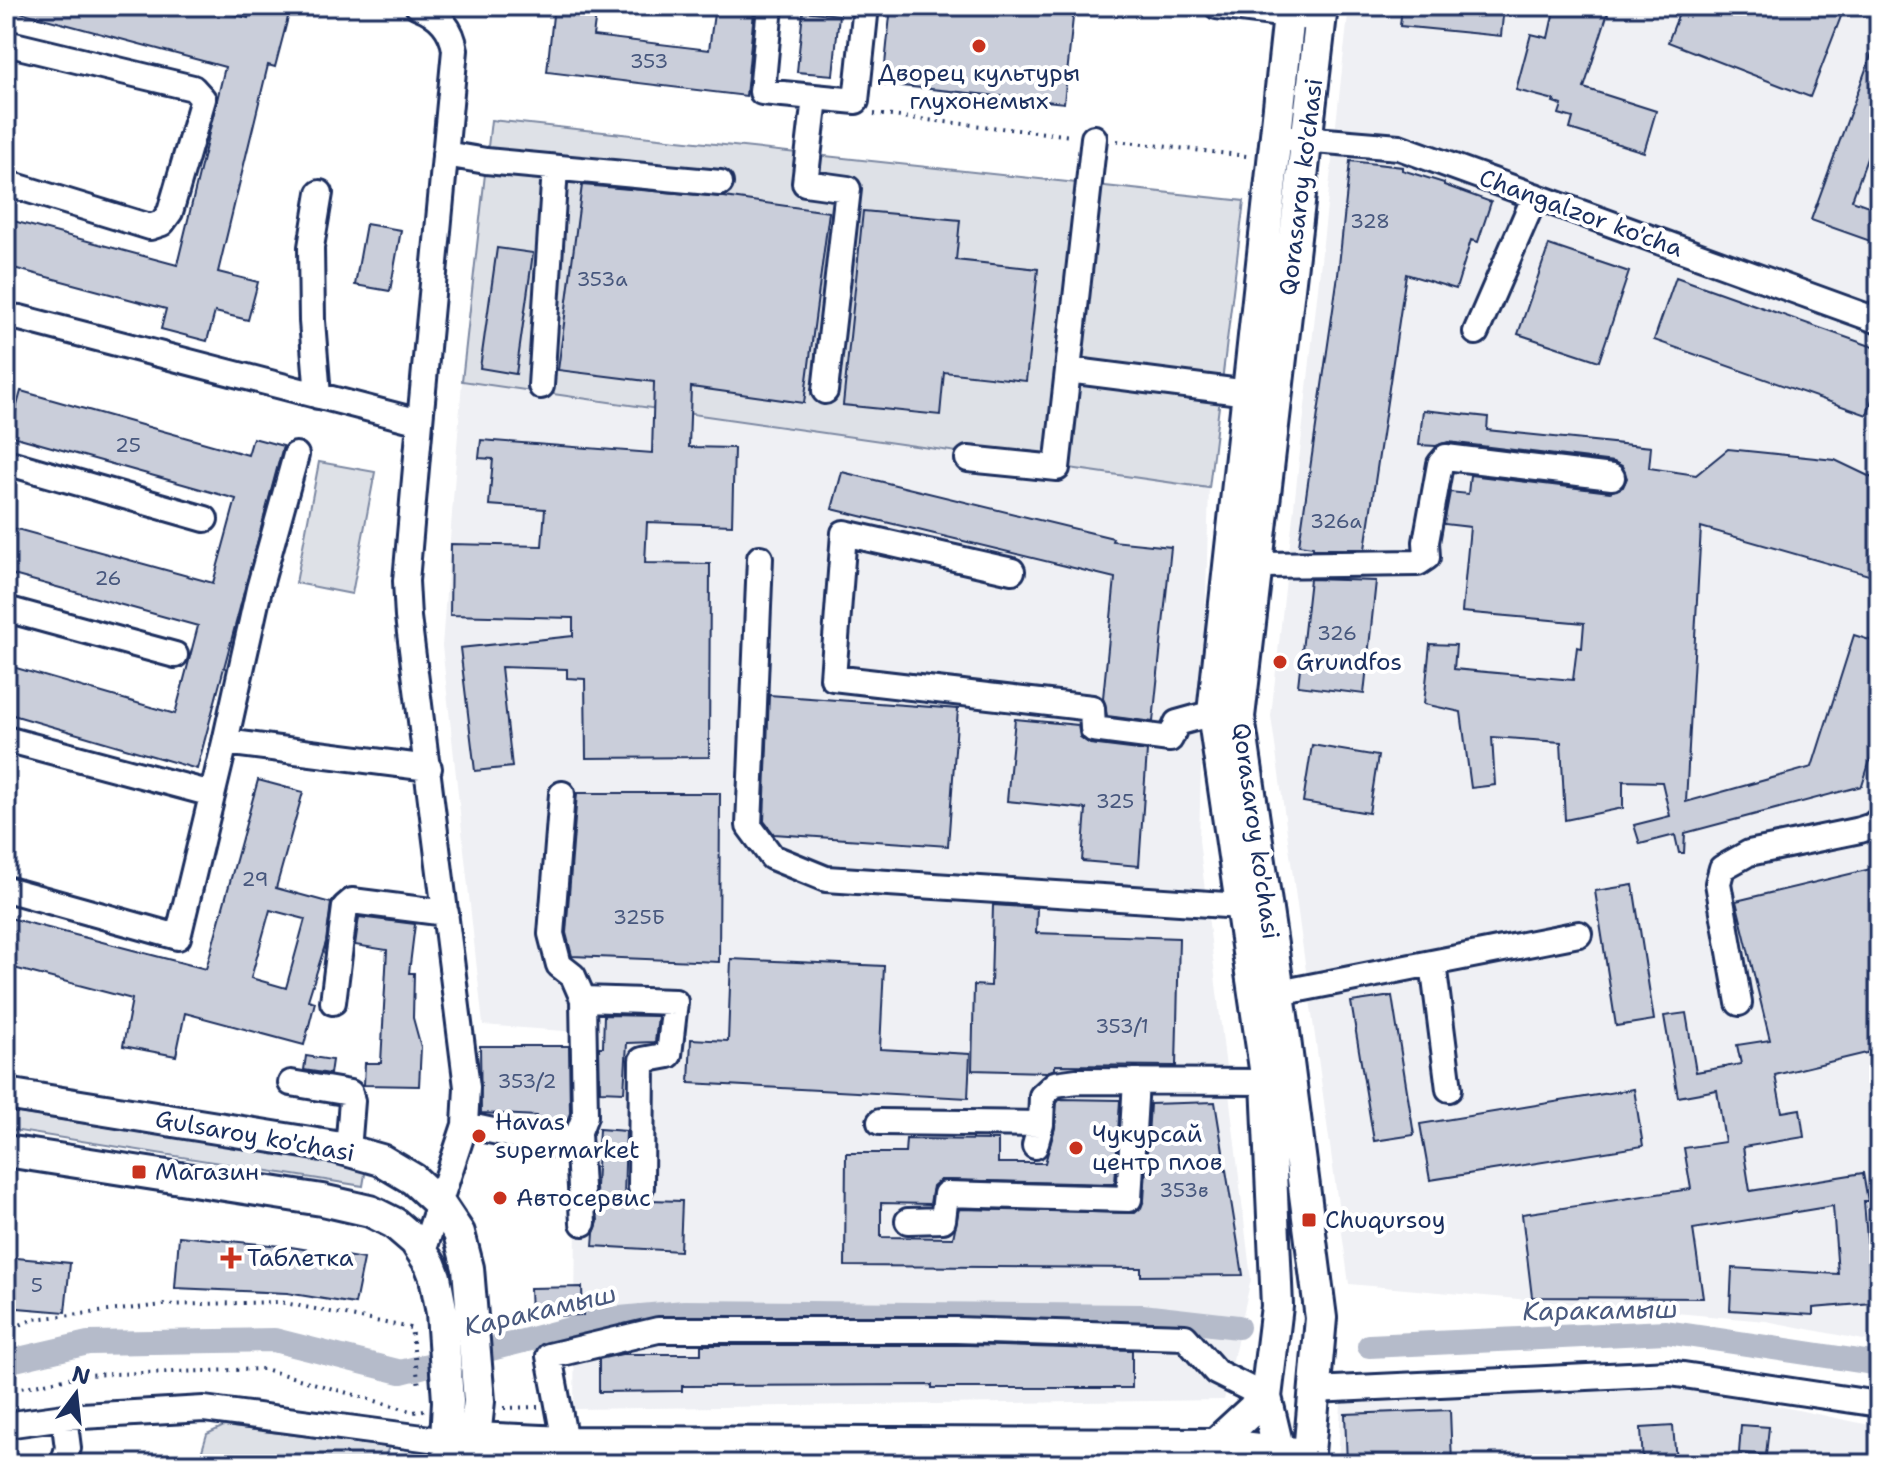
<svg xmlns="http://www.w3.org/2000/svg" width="1885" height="1470" viewBox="0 0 1885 1470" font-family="'Shantell Sans',sans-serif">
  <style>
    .built { fill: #eff0f4 }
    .green { fill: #dee1e7; stroke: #7c88a2; stroke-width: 2 }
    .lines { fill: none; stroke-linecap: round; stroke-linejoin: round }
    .canal { stroke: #b5bbca; stroke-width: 24 }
    .building { fill: #caceda; stroke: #1b2f5e; stroke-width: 2; fill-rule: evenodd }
    .minor-casing { stroke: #1b2f5e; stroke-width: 30 }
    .major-casing { stroke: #1b2f5e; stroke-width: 36 }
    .path { stroke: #1b2f5e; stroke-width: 4; stroke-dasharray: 2 6; stroke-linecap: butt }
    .minor { stroke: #fff; stroke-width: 24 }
    .major { stroke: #fff; stroke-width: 30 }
    .poi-dot { fill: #c8321e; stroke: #fff; stroke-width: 3 }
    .labels { text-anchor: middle; stroke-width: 8; stroke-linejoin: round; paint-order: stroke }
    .number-label { font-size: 20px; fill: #47577d }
    .poi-label { font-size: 24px; fill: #1b2f5e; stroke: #fff; text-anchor: start }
    .street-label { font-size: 24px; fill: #1b2f5e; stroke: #fff }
    .water-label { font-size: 26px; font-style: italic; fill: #49597e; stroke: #fff }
  </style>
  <rect width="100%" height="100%" fill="#fff"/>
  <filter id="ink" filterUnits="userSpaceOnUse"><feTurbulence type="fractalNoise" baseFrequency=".0125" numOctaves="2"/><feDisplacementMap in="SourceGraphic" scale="16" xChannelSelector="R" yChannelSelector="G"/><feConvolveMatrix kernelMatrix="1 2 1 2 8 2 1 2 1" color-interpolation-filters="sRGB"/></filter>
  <g filter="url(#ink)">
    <path class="built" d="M1349,6H1879V1343L1766,1321L1349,1284L1271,716Z
      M462,381L1209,488L1199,840L1251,1279L1224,1400L574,1409L578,1032L483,1025L442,646Z
      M1659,1381L1879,1427V1464H1338L1341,1403Z"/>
    <path class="green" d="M491,120L1244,201L1209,488L462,381Z
      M319,462L375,472L352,594L296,583Z
      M6,1111L366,1168L363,1186L6,1129Z
      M224,1426L389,1447L382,1464H198L207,1434Z"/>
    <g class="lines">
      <path class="canal" d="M1369,1346L1666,1332L1879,1364
        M6,1362L88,1343L274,1340L401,1372L609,1319L684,1312L1142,1316L1238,1327"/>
    </g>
    <path class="building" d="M21,6H202L248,18L251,6H291L275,67L268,65L218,272L258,282L248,320L215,312L207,341L161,329L166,309L6,266V219L177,265L225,67L20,12Z
      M554,6H597L593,36L709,50L715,6L754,11L746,96L547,72Z
      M891,6H1053L1074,8L1064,103L883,84Z
      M1402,6H1504L1501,36L1400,26Z
      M1555,6H1610L1584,88L1656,111L1644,152L1570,129L1573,118L1559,114L1562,105L1553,102L1554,100L1516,90L1531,34L1548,38Z
      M1682,6H1845L1810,97L1668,42Z
      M803,11L839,15L833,75L797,72Z
      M1877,39L1879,40V125L1852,200L1879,210V224L1873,242L1811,220Z
      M1350,161L1402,167V170L1444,183V185L1491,202L1478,242L1471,240L1456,289L1406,274L1365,549H1313V547L1299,545L1338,275Z
      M582,185L724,197L829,212L804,403L691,387L689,447L734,448L732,525L647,522L645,563L710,564L709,757L586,758L585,679L567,678V669L501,667L512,767L475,771L460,648L573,636V618L450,615L451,544L542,546L545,509L489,505L493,459L479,458L481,440L652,453L654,382L558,370Z
      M863,211L960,220L956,260L1038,269L1026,381L944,372L940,415L843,405Z
      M366,224L401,230L390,291L355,285Z
      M1549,245L1629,272L1599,361L1518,334Z
      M497,248L533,253L516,374L480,368Z
      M1676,277L1879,349V378L1867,415L1654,340Z
      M21,391L248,455L253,438L283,446L197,769L6,713V665L175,714L198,626L6,573V526L213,583L236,499L9,435Z
      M1423,410L1488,417L1487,430L1651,447L1649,468L1696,475L1728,449L1835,460L1879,481V578L1701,527L1686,802L1812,767L1854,635L1879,643V732L1862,786L1685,833L1684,853H1679L1675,835L1640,844L1634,825L1670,816L1662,782L1623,781V808L1565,820L1561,742L1492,737L1495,785L1471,788L1461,712L1424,704L1430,644L1456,645L1454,669L1573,680L1577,647L1582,648L1584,623L1462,612L1470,527L1444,524L1450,492L1468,494L1470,475L1610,492L1623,487L1627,478L1622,466L1614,462L1448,442L1436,446L1419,445Z
      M842,472L1113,538L1112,541L1171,547L1153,722L1107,716L1103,698L1115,578L832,509Z
      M1310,579L1376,581L1364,694L1298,686Z
      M769,695L958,709L948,846L774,834L764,821Z
      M1015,719L1078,725L1080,737L1090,744L1147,751L1139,866L1082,861L1086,809L1007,801Z
      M1312,745L1378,756L1369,813L1303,802Z
      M258,780L303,792L276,888L331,903L326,942L308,1000L315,1002L304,1045L185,1013L176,1056L123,1046L132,999L6,966V917L206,969ZM270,910L305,919L286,988L251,978Z
      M577,793H720L719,962L572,956L566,933Z
      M1879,867V1050L1775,1075L1782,1112L1800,1109L1804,1137L1743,1147L1750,1191L1863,1173L1868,1201H1864L1872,1303L1813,1308V1315L1730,1310L1732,1268L1838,1274L1833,1206L1693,1229L1703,1298L1532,1297L1522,1214L1691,1189L1684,1148L1725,1142L1717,1090L1678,1097L1664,1016L1686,1013L1696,1072L1741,1064L1737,1045L1770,1040L1736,901Z
      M1633,885L1654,1020L1616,1026L1595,891Z
      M993,905L1037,908L1036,933L1179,938L1176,1066L1055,1065V1069L1047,1072L972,1070L974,985L991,986Z
      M359,917L415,924L409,973H414L413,1018L421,1047L419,1086L364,1085L365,1063H381L387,950L355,945Z
      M731,959L884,966L880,1049L970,1054L968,1098L689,1083L691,1039L728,1041Z
      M1392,996L1414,1135L1374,1141L1351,1002Z
      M604,1015L658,1016L655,1042L627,1043L624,1092L600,1091L599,1047H603Z
      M480,1046H569L570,1113L566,1124L556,1129L538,1125L537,1116L481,1113Z
      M306,1056L332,1060L330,1074L304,1070Z
      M1634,1089L1643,1146L1430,1180L1420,1124Z
      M1060,1099L1120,1100L1115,1184L940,1180L933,1186L930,1204L881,1203V1237L953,1238L959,1209L1135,1213L1141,1208L1144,1200L1150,1104L1215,1102L1243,1275L1141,1276V1268L845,1266L846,1153H905L906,1139L998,1140V1163H1045L1055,1128L1057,1103Z
      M599,1129L626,1131L624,1198L640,1202L649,1200L682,1201L680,1251L593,1246L594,1233L598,1222L596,1187Z
      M179,1236L291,1247L364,1259L355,1304L287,1293L175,1288Z
      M6,1257L70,1263L65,1312L6,1307Z
      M582,1287L583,1315L531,1316L530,1288Z
      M701,1345H968L1132,1350V1388H932V1385L682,1386V1391L599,1392V1359L622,1354H701Z
      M1450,1410L1452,1464H1347L1345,1414Z
      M1741,1425L1769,1427L1766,1455L1739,1453Z
      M1673,1426L1676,1461L1643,1464L1641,1428Z"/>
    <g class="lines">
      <g class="minor-casing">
        <path id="minor" d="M418,6C439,14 452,28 455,50L420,422L406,581L408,617L467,1087L465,1125L423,1252
          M770,6L762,92L856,101L866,6
          M1217,6L1320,19
          M6,43L193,88L203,99L170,212L162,223L150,227L6,183
          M815,98L805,183L848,189L825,391
          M1290,138L1399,147L1879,321
          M445,154L486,161L720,183
          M6,317L20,318L420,422
          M1476,332L1535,196
          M1068,370L1248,393
          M541,386L555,168
          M318,396L312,321L311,247L320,193
          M968,459L1057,468L1094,138
          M6,462L205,519
          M760,558L749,826L772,857L826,879L1241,906L1259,905
          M1256,565L1418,563L1427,557L1426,542L1440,464L1446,457L1612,477
          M1012,571L844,533L833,678L1092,708L1093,729L1170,739L1177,723L1213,713
          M6,609L175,655
          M6,739L212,794
          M225,742L259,589L296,455
          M6,889L178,937L225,742L429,768
          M1433,963L1449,1089
          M1279,993L1579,934
          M583,999L675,1002L669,1055L642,1060L641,1187
          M333,1002L345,907L352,901L446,913
          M1739,1003L1718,883L1722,868L1749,853L1860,830L1872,826L1879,820
          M291,1083L350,1093L352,1101L348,1150
          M880,1122L1041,1124
          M465,1125L559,1145L578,1134L585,1116L583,999L573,976L559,965L551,934L562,794
          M578,1134L583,1223
          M1035,1146L1041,1124L1042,1096L1055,1084L1077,1081L1267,1082
          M908,1221L943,1220L946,1194L1129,1199L1136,1081
          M1314,1390L1670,1373L1879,1404
          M6,1425L64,1417L204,1409L446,1441L445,1464
          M565,1442L549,1356L658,1330H956L1185,1337L1216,1372L1266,1397
          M63,1464L68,1448L64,1417"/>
      </g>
      <g class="major-casing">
        <path id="major" d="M6,1094L335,1147L381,1160L413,1179L439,1203L459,1233L468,1268L479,1401L472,1464
          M6,1151L322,1200L370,1211L394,1223L415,1241L430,1264L435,1277L442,1313L448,1401L446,1441L460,1455
          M446,1441L475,1438L565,1442L1215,1444L1296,1453
          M1215,1444L1266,1397
          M1282,1464L1266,1397L1277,1306L1267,1082L1213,713L1290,6
          M1308,1464L1321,1318L1279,993L1239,717L1322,6"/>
      </g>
      <path class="path" d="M874,114L1072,136
        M1117,141L1247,156
        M6,1331L34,1319L164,1305L280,1302L411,1328L419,1386
        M6,1391L83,1375L264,1369L414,1412L424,1410
        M504,1408L538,1407"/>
      <use href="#minor" class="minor"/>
      <use href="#major" class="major"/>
    </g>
  </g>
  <g class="poi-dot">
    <circle cx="979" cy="46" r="8"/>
    <circle cx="1280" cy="662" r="8"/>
    <circle cx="479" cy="1136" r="8"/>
    <circle cx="1076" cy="1148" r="8"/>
    <rect x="131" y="1164" width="16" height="16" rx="4"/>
    <circle cx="500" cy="1198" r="8"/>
    <rect x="1301" y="1212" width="16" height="16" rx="4"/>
    <path d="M227 1246h8v8h8v8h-8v8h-8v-8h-8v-8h8z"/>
  </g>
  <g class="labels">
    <g class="number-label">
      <text x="649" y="68">353</text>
      <text x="1370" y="228">328</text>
      <text x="602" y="286">353а</text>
      <text x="128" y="452">25</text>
      <text x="1336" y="528">326a</text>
      <text x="108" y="585">26</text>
      <text x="1337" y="640">326</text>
      <text x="1115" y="808">325</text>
      <text x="255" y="886">29</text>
      <text x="639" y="924">325Б</text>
      <text x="1122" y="1033">353/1</text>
      <text x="527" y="1088">353/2</text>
      <text x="1184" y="1197">353в</text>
      <text x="37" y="1292">5</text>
    </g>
    <g class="poi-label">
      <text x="979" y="81" text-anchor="middle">Дворец культуры<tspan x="979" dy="28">глухонемых</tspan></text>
      <text x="1296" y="670">Grundfos</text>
      <text x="495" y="1130">Havas<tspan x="495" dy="28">supermarket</tspan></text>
      <text x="1092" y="1142">Чукурсай<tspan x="1092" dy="28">центр плов</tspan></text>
      <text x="155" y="1180">Магазин</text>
      <text x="516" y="1206">Автосервис</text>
      <text x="1325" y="1228">Chuqursoy</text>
      <text x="247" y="1266">Таблетка</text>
    </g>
    <g class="street-label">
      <text transform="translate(1301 187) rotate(-83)" y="8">Qorasaroy ko'chasi</text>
      <text transform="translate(1581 213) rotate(20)" y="8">Changalzor ko'cha</text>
      <text transform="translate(1256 831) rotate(82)" y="8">Qorasaroy ko'chasi</text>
      <text transform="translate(255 1136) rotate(10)" y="8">Gulsaroy ko'chasi</text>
    </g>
    <g class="water-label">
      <text transform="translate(540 1310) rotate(-13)" y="9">Каракамыш</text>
      <text transform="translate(1600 1310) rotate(-1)" y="9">Каракамыш</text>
    </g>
  </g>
  <rect width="1885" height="1470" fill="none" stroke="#fff" stroke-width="32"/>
  <rect x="16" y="16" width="1853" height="1438" fill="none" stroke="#1b2f5e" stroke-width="3" filter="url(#ink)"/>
  <g transform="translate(76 1394) rotate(15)" stroke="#ffffff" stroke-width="6" paint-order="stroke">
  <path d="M0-6L14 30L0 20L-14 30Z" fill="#1b2f5e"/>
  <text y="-12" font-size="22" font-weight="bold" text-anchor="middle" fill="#1b2f5e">N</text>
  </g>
</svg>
